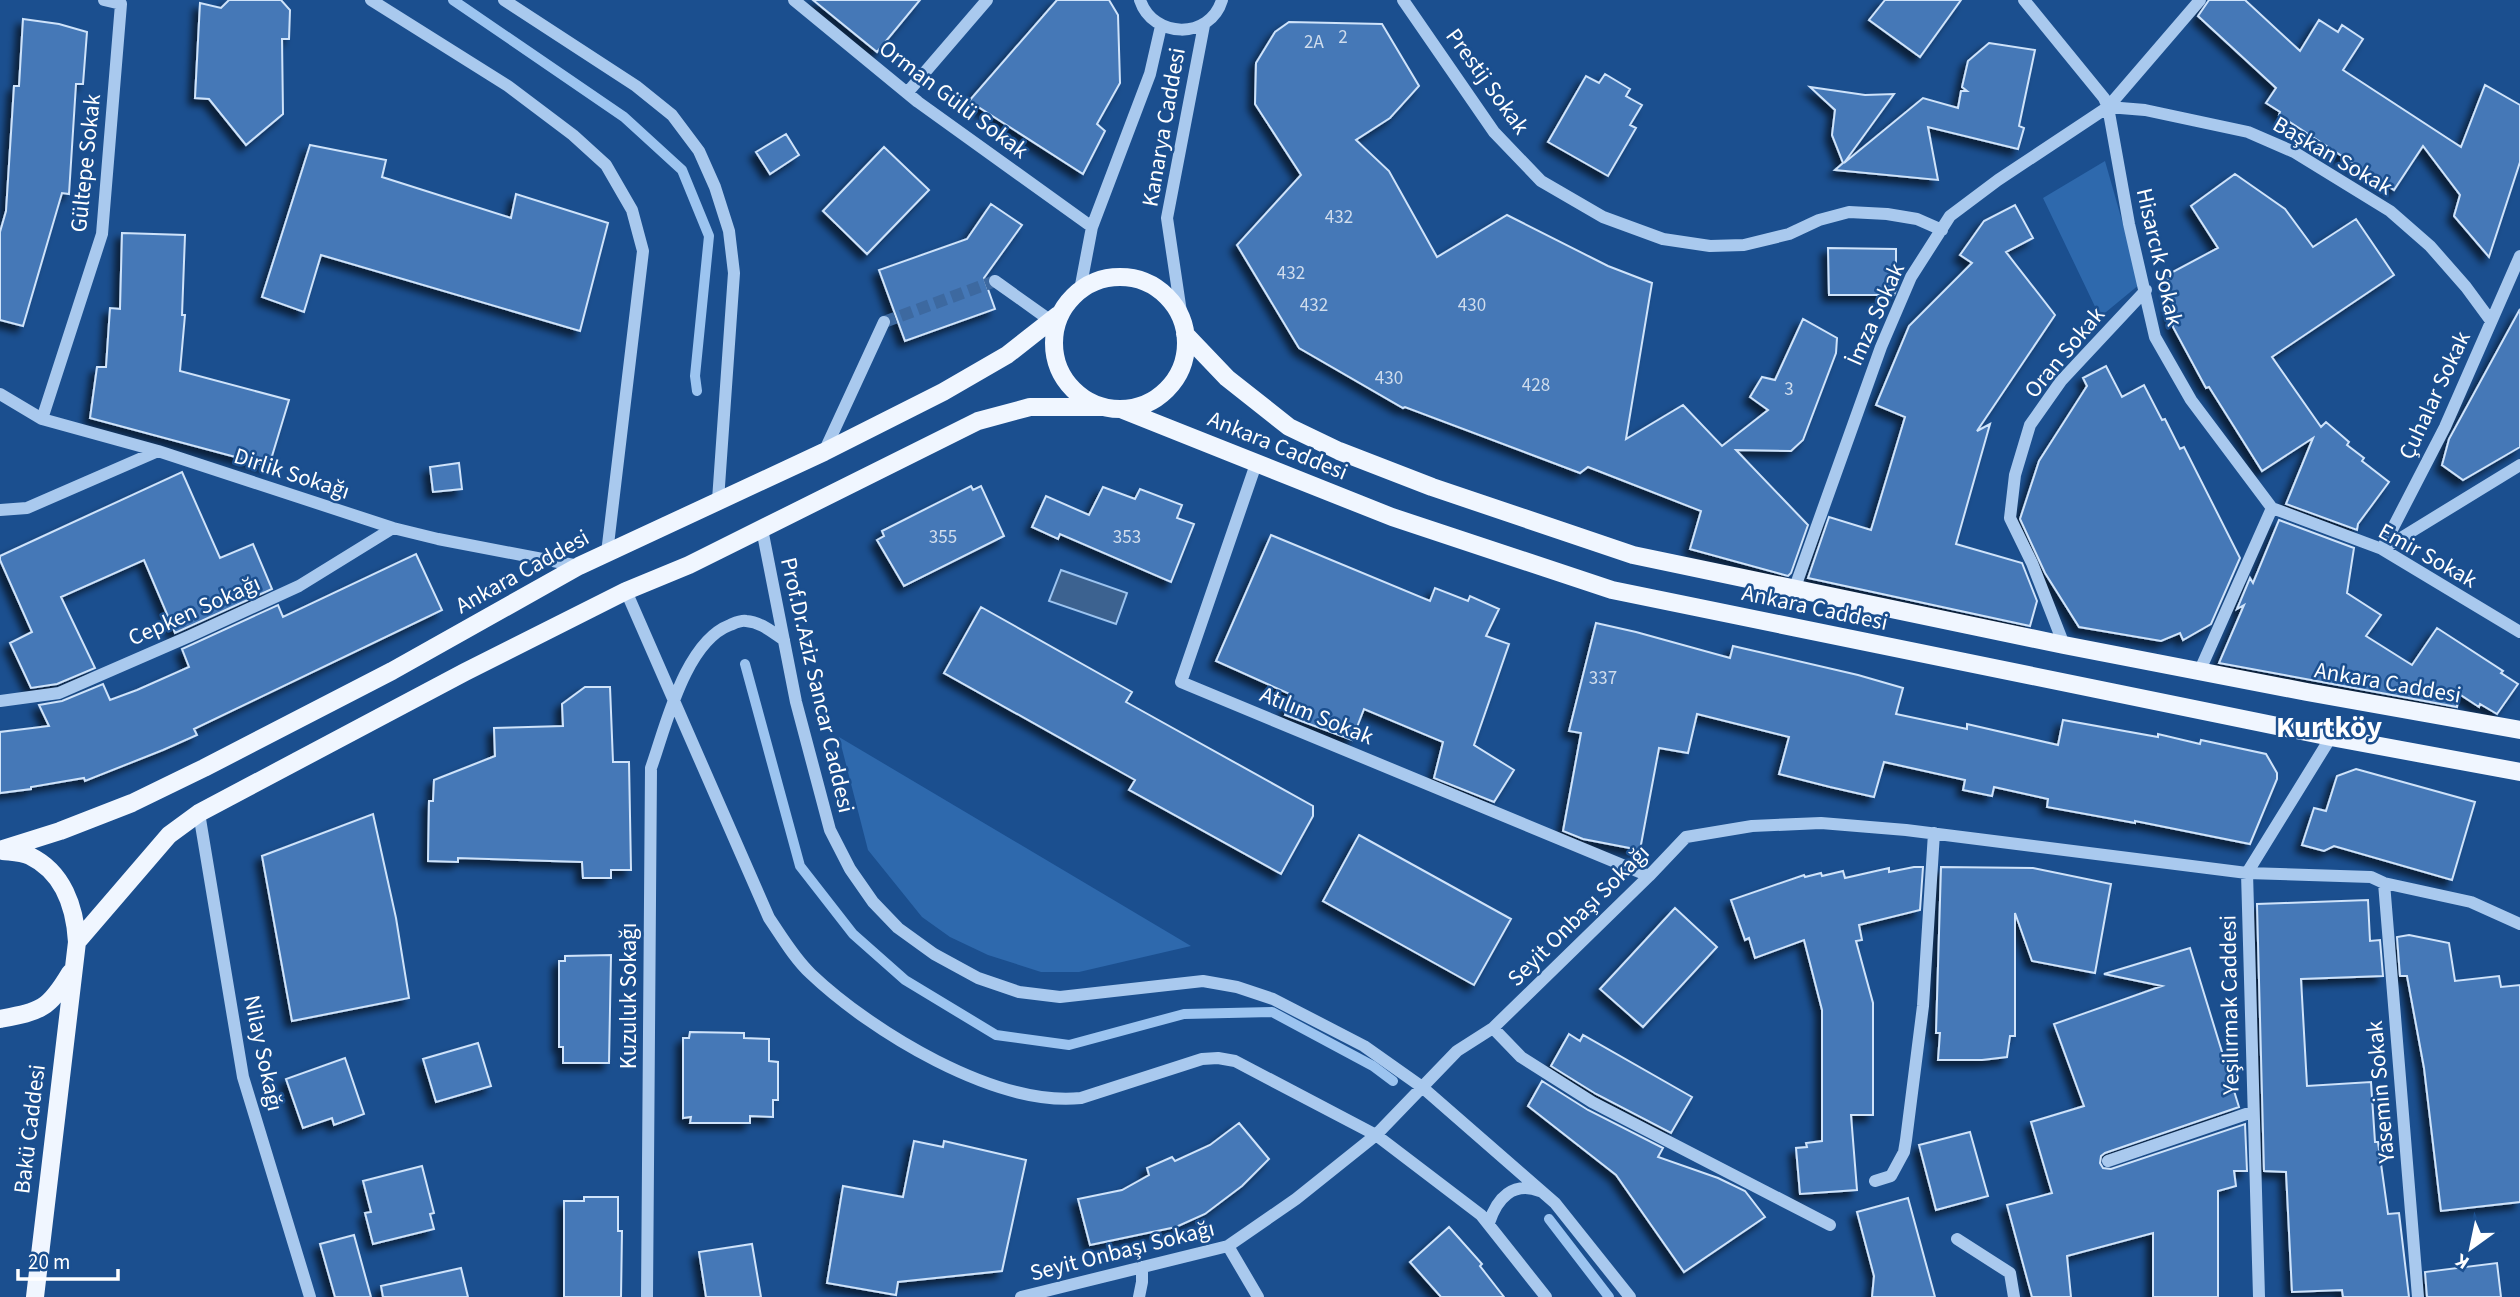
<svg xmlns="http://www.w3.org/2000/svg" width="2520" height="1297" viewBox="0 0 2520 1297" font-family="'Source Sans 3',sans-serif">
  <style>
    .green { fill: #2e69ad }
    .water { fill: #3c6290; stroke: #9cc4f0; stroke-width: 2 }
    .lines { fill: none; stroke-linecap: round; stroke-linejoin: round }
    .stream { stroke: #9cc4f0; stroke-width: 10 }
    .building { fill: #4478b7; stroke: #cfe3fa; stroke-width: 2; filter: url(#shadow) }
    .minor-tunnel { stroke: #3d69a0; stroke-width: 12; stroke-dasharray: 12 6; stroke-linecap: butt }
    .minor { stroke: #a9c9ee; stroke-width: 12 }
    .major { stroke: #f0f6ff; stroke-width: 18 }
    .labels { text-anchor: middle; stroke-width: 5; stroke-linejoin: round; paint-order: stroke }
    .number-label { font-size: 19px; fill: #d0dded }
    .street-label { font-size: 23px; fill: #fff; stroke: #1b4f8f }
    .district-label { font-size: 30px; font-weight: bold; fill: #fff; stroke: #1b4f8f }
  </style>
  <defs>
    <filter id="shadow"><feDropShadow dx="-6" dy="6" stdDeviation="3.5" flood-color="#0009"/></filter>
  </defs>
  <rect width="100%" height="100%" fill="#1b4f8f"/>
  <path class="green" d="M2105,161L2140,284L2100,317L2043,198Z
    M839,737L1191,946L1079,972H1041L988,955L950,937L922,917L868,850Z"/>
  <path class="water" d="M1061,570L1127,593L1116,624L1049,601Z"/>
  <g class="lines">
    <path class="stream" d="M453,0L624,117L682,170L709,236L695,376L697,391
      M745,664L800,866L853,934L905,980L996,1035L1069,1045L1184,1014L1272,1012L1373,1066L1393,1081
      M1549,1219L1609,1297"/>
  </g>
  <path class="building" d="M229,0H281L290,10L289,39H282L283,114L246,145L209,99L195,98L200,3L221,8Z
    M813,0H920L877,52Z
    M1057,0H1109L1118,15L1120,83L1097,124L1105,131L1083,174L969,101Z
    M1885,0H1961L1920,57L1869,20Z
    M2209,0H2245L2300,51L2319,20L2338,32L2342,25L2363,39L2343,70L2461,147L2485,85L2520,105V162L2489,257L2454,216L2460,195L2423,146L2394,190L2279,115L2280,112L2266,103L2276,88L2198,16Z
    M23,19L59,24L87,32L83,84H76L69,194L62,193L23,326L0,320V232L6,211L14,86H19Z
    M1289,22L1382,24L1419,86L1390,118L1356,140L1389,171L1437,257L1507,215L1608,266L1652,283L1626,439L1683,405L1722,446L1768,410L1750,397L1762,377L1775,380L1803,319L1837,338L1836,353L1803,440L1791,451L1736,450L1808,525L1791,573L1788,576L1690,549L1701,511L1588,467L1580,473L1405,407L1403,408L1299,348L1237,245L1301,175L1255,104L1256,63L1275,32Z
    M1989,43L2035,50L2019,126L2024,128L2018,149L1928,127L1938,180L1835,170L1843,163L1832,135L1835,110L1810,87L1865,95L1894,94L1844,163L1923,98L1958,108L1961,91H1967L1962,87L1968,61Z
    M1605,74L1630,89L1626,96L1642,105L1630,125L1636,128L1608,176L1548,142L1586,76L1599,83Z
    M786,134L799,155L770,174L756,152Z
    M310,145L386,160L382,177L511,218L516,194L608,223L580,331L321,255L304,312L262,297Z
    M884,147L929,190L867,254L823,211Z
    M2235,174L2285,209L2313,247L2356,219L2394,275L2272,357L2321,427L2326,422L2349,442L2347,445L2364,458L2362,461L2389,482L2358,524L2357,530L2286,504L2313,438L2262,471L2209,387L2206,388L2173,327L2170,310L2173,309L2167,275L2218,248L2191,206Z
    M991,204L1022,225L984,278L995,309L905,341L879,270L967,239Z
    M2015,205L2033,238L2006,252L2055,315L1977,431L1990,424L1956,544L2022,563L2037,601L2030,626L1808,578L1829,517L1871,530L1905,417L1876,405L1909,326L1972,263L1960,255L1984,221Z
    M122,233L185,235L182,315H185L180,371L289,400L269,466L90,418L97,367H106L110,308L120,309Z
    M1828,248L1896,249V290L1894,295H1829Z
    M2520,309V447L2463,480L2442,465L2449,439Z
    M2106,366L2122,397L2144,385L2162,420L2165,419L2180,449L2184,447L2240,558L2211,624L2183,640L2180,633L2161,641L2079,627L2045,573L2020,519L2039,461L2087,386L2083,378Z
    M459,463L462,489L433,492L430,467Z
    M182,472L220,558L253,544L272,589L175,633L144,560L61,597L95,668L57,684L31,688L10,643L32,632L0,560V556Z
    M971,486L973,490L981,486L1004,536L904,586L877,540L884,536L882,531Z
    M1103,487L1135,499L1140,489L1182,505L1177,518L1194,524L1171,582L1060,534L1058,539L1032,527L1046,496L1089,515Z
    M2279,520L2354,548L2347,593L2381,615L2366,636L2412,665L2437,628L2503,671L2501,673L2518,684L2497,714L2480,704L2479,707L2459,694L2457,707L2219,663L2244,605L2237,609L2250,578L2253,583Z
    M1271,535L1430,601L1435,588L1468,601L1470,596L1499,609L1486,636L1509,644L1474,745L1514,770L1494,802L1434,778L1443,742L1364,709L1352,740L1285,715L1292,695L1216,661Z
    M416,554L442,610L194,729L197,735L163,750L85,781L84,778L31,787V789L0,793V732L49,726L39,705L62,701L103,684L110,700L137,690L189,667L182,649L278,605L283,617Z
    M981,607L1132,692L1126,702L1313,806V816L1281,874L1129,790L1135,780L944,673Z
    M1596,623L1636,632L1730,658L1733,646L1858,675L1903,688L1896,714L1967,729V724L2058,745L2063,720L2158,737V734L2200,744L2201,740L2266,754L2277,773V779L2250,844L2135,821V823L2047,807L2048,799L1994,787L1992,796L1963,790L1965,780L1884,762L1874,797L1830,787L1779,774L1789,737L1697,714L1688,753L1659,748L1640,850L1583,839L1563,831L1581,733L1569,731Z
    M585,687H610L613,762H629L631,870H611V878H583L582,862L458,858V862L428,861L429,801H433L434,780L495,756L494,728L563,726L562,704Z
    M2356,769L2475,802L2452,880L2334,846L2324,851L2302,845L2314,808L2326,811L2337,776Z
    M373,814L396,918L409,998L292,1021L262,856Z
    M1359,835L1511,919L1474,985L1323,901Z
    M1914,867H1923L1920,910L1859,925L1862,940L1856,941L1873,1003V1115H1851L1857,1190L1800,1194L1796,1148L1807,1147L1806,1143L1822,1141V1010L1804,940L1755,958L1749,938L1745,940L1731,900L1804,875L1805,877L1821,873L1822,876L1843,871L1845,878L1889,868V872Z
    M1941,867L2033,868L2111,884L2095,973L2032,961L2015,913V1036H2010L2007,1057L1982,1060H1938L1940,1033H1936Z
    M2368,900L2370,941L2380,940L2383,976L2301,979L2307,1086L2371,1082L2375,1142H2378L2388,1214L2399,1213L2409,1297H2343L2342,1290L2292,1292L2286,1172L2264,1171L2257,904Z
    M1675,908L1717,947L1643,1027L1600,989Z
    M2409,935L2449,943L2455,981L2499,976L2501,987L2520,985V1202L2441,1211L2424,1068L2407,976H2400L2397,937Z
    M2190,948L2239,1107L2105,1153L2101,1156L2100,1163L2103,1168L2111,1169L2245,1124L2247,1171H2234L2236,1186L2218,1191V1297H2153V1233L2067,1256L2071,1297H2032L2007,1205L2052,1193L2031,1122L2084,1106L2054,1024L2162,986L2104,974Z
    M611,955L609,1063H563V1047H559V961H565V956Z
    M690,1032L744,1033V1038L769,1039V1061L778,1062V1100H773V1117L750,1116V1123H690L691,1117L683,1118V1038H689Z
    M1569,1034L1580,1041L1583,1035L1692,1097L1671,1133L1596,1094L1551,1066Z
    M478,1043L491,1086L436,1102L423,1059Z
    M345,1058L364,1114L334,1125L332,1118L303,1128L286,1079Z
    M1542,1081L1588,1110L1663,1148L1658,1157L1718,1178L1745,1191L1765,1217L1684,1272L1616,1175L1528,1106Z
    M1239,1123L1269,1159L1242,1186L1205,1214L1176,1227L1090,1245L1078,1199L1122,1190L1149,1175L1147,1168L1172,1157L1175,1161L1210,1145Z
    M1970,1132L1988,1196L1936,1210L1919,1145Z
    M914,1141L943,1147L944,1141L1026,1160L1002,1271L898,1282L896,1295L827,1283L843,1186L903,1197Z
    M422,1166L434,1213L430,1214L434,1229L373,1244L365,1213L371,1212L363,1181Z
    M584,1197H618V1231H622L621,1297H564V1201H584Z
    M1908,1198L1935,1297H1872L1874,1276L1857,1212Z
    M1449,1227L1482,1264L1480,1266L1504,1297H1441L1410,1262Z
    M354,1235L371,1297H335L320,1244Z
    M752,1244L761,1297H706L699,1252Z
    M2497,1263L2501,1297H2427L2425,1272Z
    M461,1268L468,1297H383L381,1286Z"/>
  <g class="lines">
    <path class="minor-tunnel" d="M884,322L995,281"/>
    <path class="minor" d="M371,0L508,86L573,135L606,165L632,210L643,251L607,553
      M504,0L636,86L672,115L699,151L715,187L729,231L734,273L718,500
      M794,0L918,102L1092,227
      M1140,0C1153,39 1210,40 1222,0
      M1403,0L1494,132L1541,181L1603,217L1663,239L1710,246L1744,245L1789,234L1819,220L1849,212L1887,214L1917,219L1942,230
      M2024,0L2104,98L2108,107L2129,224L2155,337L2191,400L2272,508L2200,670
      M907,93L987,0
      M2108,107L2145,110L2248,132L2294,152L2390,211L2430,246L2466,287L2491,321
      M995,281L1051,321
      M1080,290L1092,227L1150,74L1161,26
      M1182,319L1167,218L1204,25
      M0,394L42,419L158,451L393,528L438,539L579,566
      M42,419L102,234L121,4L104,0
      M824,452L884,322
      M1256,464L1181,682L1649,876
      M2272,508L2382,549L2520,632
      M0,510L27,508L158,451
      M762,529L796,702L830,830L850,869L873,902L898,928L934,954L978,978L1019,992L1060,997L1203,981L1237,987L1273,999L1364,1046L1422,1087L1555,1203L1630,1297
      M2382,549L2445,427L2520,256
      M2383,549L2520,465
      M1794,590L1881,347L1911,277L1950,216L1998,180L2108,107L2200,0
      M626,591L769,918C782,937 794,958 811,974C871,1031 995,1107 1081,1098L1202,1059L1218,1058L1235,1061L1376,1135L1481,1215L1546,1297
      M2064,645L2032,563L2010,518L2015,475L2030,425L2061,381L2146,290
      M0,701L59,693L190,636L299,586L393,528
      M199,813L243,1077L310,1297
      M2384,883L2418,1297
      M1493,1028L1521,1057L1592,1102L1830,1225
      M2108,1161L2252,1112
      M1875,1181L1891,1176L1904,1152L1906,1140L1923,1006L1934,833
      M1489,1223C1497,1198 1513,1181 1540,1191
      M1957,1239L2010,1273L2014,1297
      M1228,1246L1258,1297
      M647,1297L651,768C666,726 685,642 730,625C735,623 741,620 746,621C761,622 772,632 784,640
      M1021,1297L1228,1246L1296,1199L1376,1135L1457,1051L1493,1028L1649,876L1686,837L1752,826L1821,823L1906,830L2247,873L2371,877L2384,883L2471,902L2520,924
      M1139,1297L1142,1282V1267
      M2259,1297L2247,873L2331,737"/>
    <path class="major" d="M1054 343a66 66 0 1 1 132 0a66 66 0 1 1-132 0Z
      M1185,334L1227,378L1289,427L1339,451L1432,487L1633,555L2064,645L2307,692L2520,730
      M1123,410L1392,517L1612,590L2331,737L2520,772
      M0,850L60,831L132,803L204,768L392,671L579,566L824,452L943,392L1007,355L1058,315
      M3,851C11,852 22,852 30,856C63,872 75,907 77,942L35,1297
      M77,942L169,835L199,813L465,672L626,591L689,565L978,421L1030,407H1102
      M0,1019C41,1011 48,1010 70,973"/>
  </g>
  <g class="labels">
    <g class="number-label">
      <text x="1343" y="43">2</text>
      <text x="1314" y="48">2A</text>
      <text x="1339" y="223">432</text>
      <text x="1291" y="279">432</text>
      <text x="1314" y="311">432</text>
      <text x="1472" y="311">430</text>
      <text x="1389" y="384">430</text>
      <text x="1536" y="391">428</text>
      <text x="1789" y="395">3</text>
      <text x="943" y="543">355</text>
      <text x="1127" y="543">353</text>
      <text x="1603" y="684">337</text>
    </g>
    <g class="street-label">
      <text transform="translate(1488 81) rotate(54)" y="8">Prestij Sokak</text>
      <text transform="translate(954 99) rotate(37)" y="8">Orman Gülü Sokak</text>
      <text transform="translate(1163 127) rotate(-80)" y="8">Kanarya Caddesi</text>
      <text transform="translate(2333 155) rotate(30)" y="8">Başkan Sokak</text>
      <text transform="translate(85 163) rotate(-84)" y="8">Gültepe Sokak</text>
      <text transform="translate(2160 257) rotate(77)" y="8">Hisarcık Sokak</text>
      <text transform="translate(1875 314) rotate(-66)" y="8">İmza Sokak</text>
      <text transform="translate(2064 352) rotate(-50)" y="8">Oran Sokak</text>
      <text transform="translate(2434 395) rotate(-65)" y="8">Çuhalar Sokak</text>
      <text transform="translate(1278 445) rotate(22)" y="8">Ankara Caddesi</text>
      <text transform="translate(292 473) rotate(18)" y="8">Dirlik Sokağı</text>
      <text transform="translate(2428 555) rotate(29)" y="8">Emir Sokak</text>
      <text transform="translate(522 571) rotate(-29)" y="8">Ankara Caddesi</text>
      <text transform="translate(1815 607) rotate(12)" y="8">Ankara Caddesi</text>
      <text transform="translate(194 610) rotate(-24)" y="8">Cepken Sokağı</text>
      <text transform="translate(2388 682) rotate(10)" y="8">Ankara Caddesi</text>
      <text transform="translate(818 685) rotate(77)" y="8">Prof.Dr.Aziz Sancar Caddesi</text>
      <text transform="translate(1317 715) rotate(22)" y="8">Atılım Sokak</text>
      <text transform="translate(1578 915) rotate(-45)" y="8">Seyit Onbaşı Sokağı</text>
      <text transform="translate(628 996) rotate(-90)" y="8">Kuzuluk Sokağı</text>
      <text transform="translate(2229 1005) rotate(-91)" y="8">Yeşilırmak Caddesi</text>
      <text transform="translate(264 1053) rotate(78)" y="8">Nilay Sokağı</text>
      <text transform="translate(2380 1092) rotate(-95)" y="8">Yasemin Sokak</text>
      <text transform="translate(29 1129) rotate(-83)" y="8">Bakü Caddesi</text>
      <text transform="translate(1122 1250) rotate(-14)" y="8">Seyit Onbaşı Sokağı</text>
    </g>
    <g class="district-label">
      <text x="2329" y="737">Kurtköy</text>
    </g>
  </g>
  <g transform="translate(2471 1248) rotate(213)" stroke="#1b4f8f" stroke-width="5" paint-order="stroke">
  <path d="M0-5L12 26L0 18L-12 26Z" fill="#ffffff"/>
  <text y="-10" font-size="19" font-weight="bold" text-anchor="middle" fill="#ffffff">K</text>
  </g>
  <path d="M18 1269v10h100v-10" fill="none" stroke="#ffffff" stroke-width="3.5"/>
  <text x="28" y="1269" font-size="21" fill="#ffffff" stroke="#1b4f8f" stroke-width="5" paint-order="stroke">20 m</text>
</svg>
